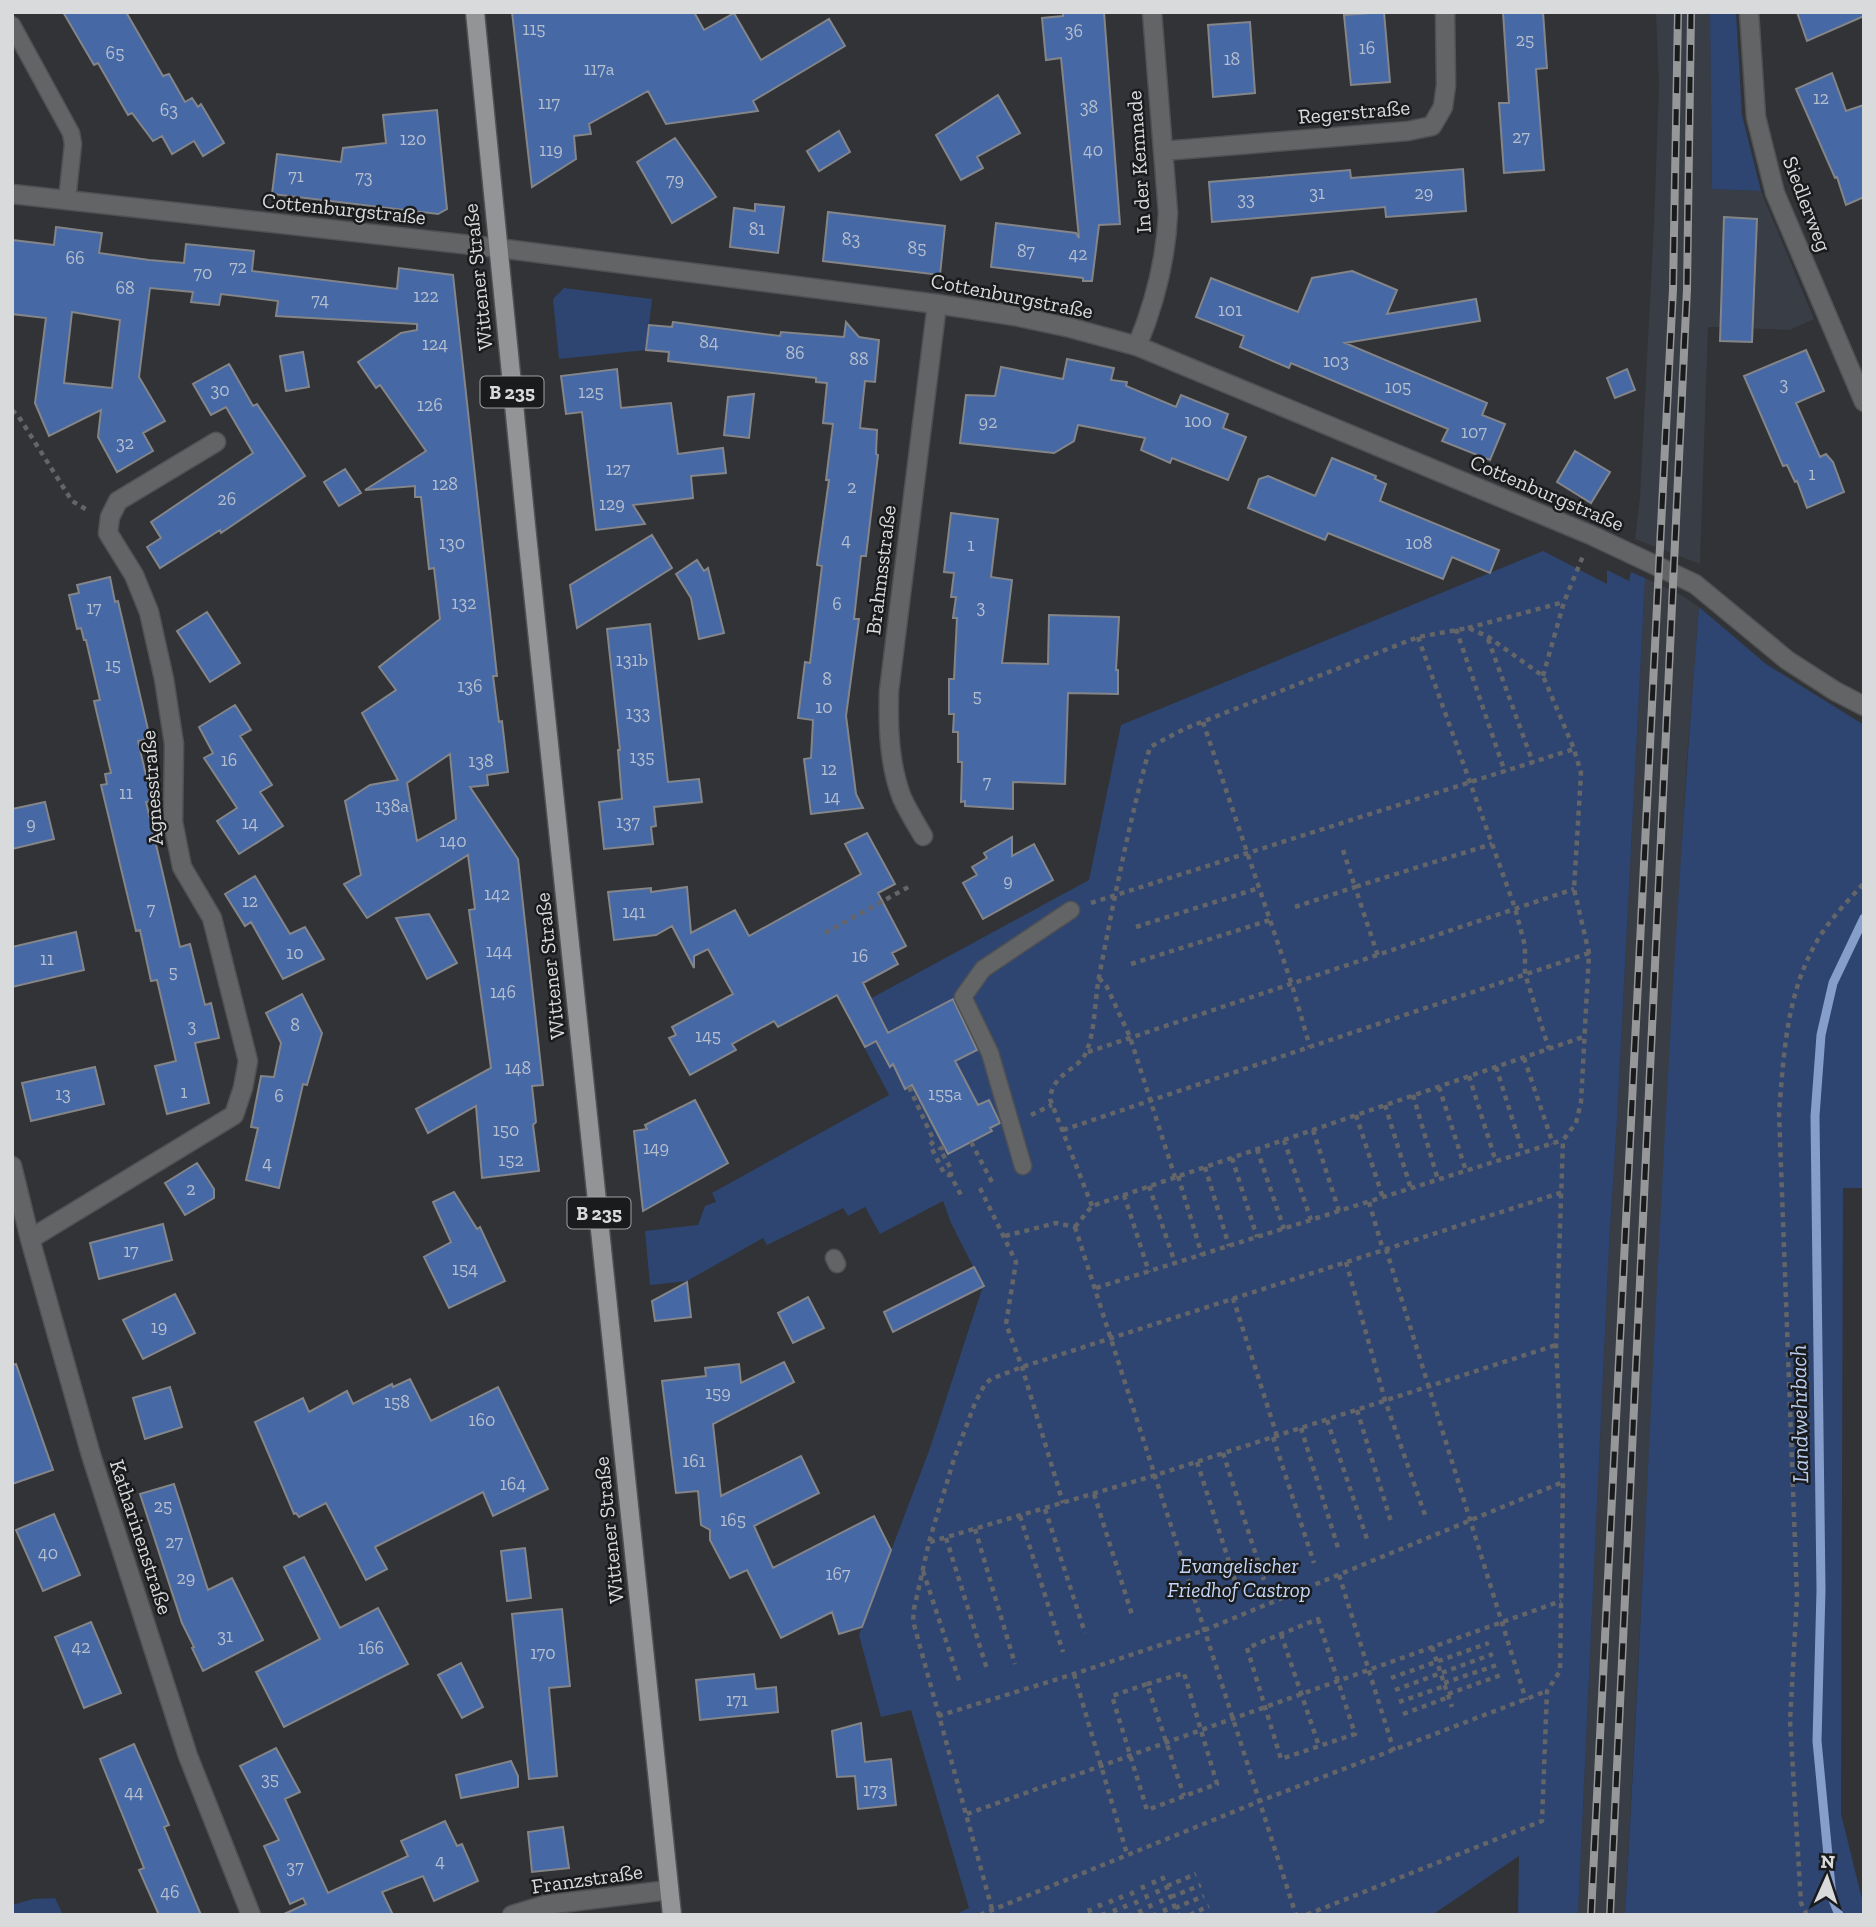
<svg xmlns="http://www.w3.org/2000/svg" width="1876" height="1927" viewBox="0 0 1876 1927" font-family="'Zilla Slab',serif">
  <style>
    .built { fill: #393d45 }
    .green { fill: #2e4571 }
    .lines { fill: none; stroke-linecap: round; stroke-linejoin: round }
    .stream { stroke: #869ecb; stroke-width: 9 }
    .building { fill: #4668a5; stroke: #848588; stroke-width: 2; fill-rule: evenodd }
    .service-casing { stroke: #505154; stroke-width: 19 }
    .minor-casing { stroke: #505154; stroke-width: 21 }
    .tertiary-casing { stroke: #505154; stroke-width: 21 }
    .primary-casing { stroke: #505154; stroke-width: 21 }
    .path { stroke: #646568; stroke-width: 4.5; stroke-dasharray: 5 5; stroke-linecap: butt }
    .service { stroke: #636465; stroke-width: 16 }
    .minor { stroke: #636465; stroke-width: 18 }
    .tertiary { stroke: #636465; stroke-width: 18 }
    .primary { stroke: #929496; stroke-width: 18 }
    .rail-casing { stroke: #969799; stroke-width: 8 }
    .rail { stroke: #1a1b1c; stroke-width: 5; stroke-dasharray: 16; stroke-linecap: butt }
    .labels { text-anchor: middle; stroke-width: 5; stroke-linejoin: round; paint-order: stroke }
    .number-label { font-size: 18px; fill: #b4bece }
    .shield { fill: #1a1b1c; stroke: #a0a1a2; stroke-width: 2 }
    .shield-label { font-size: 19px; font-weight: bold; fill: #d9dadc }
    .street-label { font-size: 21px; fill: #d9dadc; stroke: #1a1b1c }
    .park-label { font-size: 21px; font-style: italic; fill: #c3d7fa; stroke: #1a1b1c }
    .water-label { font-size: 23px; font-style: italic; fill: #b9cdf0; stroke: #1a1b1c }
  </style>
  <rect width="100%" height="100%" fill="#323336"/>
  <path class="built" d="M1656,12H1710L1712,189L1761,191L1814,319L1790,330L1743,328V342L1720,341V327H1708L1700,564L1635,539L1640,497L1654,222L1659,85Z
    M1645,578L1683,596L1699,607L1686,773L1669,1071L1625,1915H1578L1609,1246L1617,1120Z"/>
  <path class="green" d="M1710,12H1736L1742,115L1761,191L1712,189Z
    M564,288L652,299L646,350L559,359L553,299Z
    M1543,551L1607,584V570L1629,581L1631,572L1645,578L1617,1120L1609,1246L1578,1915H1518L1519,1856L1432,1915H954L969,1908L911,1710L881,1717L859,1635L929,1451L983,1286L951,1223L943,1201L880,1234L865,1207L848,1216L843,1208L767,1245L763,1238L687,1281L650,1285L645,1231L698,1225L705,1206L716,1202L712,1193L889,1095L846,1012L1089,880L1121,725Z
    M1699,607L1766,664L1864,725V1188H1843L1841,1814L1864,1907V1915H1625C1650,1479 1664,1042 1699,607Z
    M55,1898L63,1915H12V1905L33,1899Z"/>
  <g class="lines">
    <path class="stream" d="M1839,1915L1832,1897L1817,1741L1821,1590L1815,1116L1821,1035L1833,983L1864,918"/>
  </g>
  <path class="building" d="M63,12H126L163,76L169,74L185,102L192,98L198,107L201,104L224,143L203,156L194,141L172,154L162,136L153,141L132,113L128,115L98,63L94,65Z
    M512,12H694L704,30L734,13L761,60L829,19L845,46L753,101L758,111L666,124L648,91L589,124L591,134L574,136L576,159L532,187Z
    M1063,12H1104L1120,224L1099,225L1092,281H1083V278L991,267L996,223L1076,233L1079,238L1061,58L1046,60L1042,18L1063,16Z
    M1384,12L1390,82L1351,85L1344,15Z
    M1503,12H1543L1547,68L1536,69L1544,170L1504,173L1499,103H1509Z
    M1797,12H1864V16L1807,41Z
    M1250,22L1255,93L1213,97L1208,25Z
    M1832,73L1846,111L1864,105V197L1846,205L1837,177L1835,178L1796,89Z
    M998,95L1020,133L977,157L983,168L961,180L936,135Z
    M437,110L447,209L438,214L272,194L277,154L341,162L343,148L386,143L383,115Z
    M839,131L850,152L819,171L807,151Z
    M675,138L716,197L672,223L637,162Z
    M1463,169L1466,211L1386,217L1385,207L1212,222L1209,182L1350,170L1351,178Z
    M755,204L784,207L778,253L730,247L734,208L755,211Z
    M828,212L945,226L940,275L823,261Z
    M1724,217L1757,219L1752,342L1720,341Z
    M56,227L102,233L99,253L149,260L184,263L186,244L254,251L252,271L397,289L399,268L453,275L497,676H493L499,722L502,721L508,772L487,775L488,785L470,787L518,859L543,1085L532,1086L536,1122L533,1125L539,1171L482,1178L476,1106L428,1133L416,1109L491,1068L469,910L475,909L468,855L367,918L344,884L361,875L345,801L370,785L398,780L362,713L396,690L379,667L440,619L434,568L429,569L421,497H415V486L365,490L426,451L380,385L376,388L358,362L401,333L417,330V324L276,316L278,301L221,294L219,305L191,302L193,292L150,288L139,377L165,421L143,433L153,451L117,472L98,437L101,410L49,436L35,403L46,318L12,314V240L54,245ZM72,312L120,320L112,388L64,383ZM450,754L456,819L417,841L407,783Z
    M1352,271L1397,290L1387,314L1476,299L1480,321L1345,343L1487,403L1482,415L1505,424L1490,460L1442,441L1448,429L1291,363L1289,368L1240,347L1244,336L1196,317L1211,278L1298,312L1312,278Z
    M673,322L780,336L781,332L844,337L846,322L859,337L879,340L875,382L865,381L860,428L877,430L876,454L878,455L866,556H861L854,619H859L846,716L856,794L863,808L811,814L804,759L811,758L813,720L798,718L805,662L810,663L822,566L817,565L829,480H826L833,424L823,423L827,383L816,382V378L668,361L669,352L646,350L649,325L672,327Z
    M1806,350L1824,391L1796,403L1820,457L1826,454L1833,462L1844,492L1807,508L1797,481L1795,482L1787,465L1783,466L1744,376Z
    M303,352L309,387L286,391L280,356Z
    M1067,359L1114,368L1111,380L1127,382L1126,386L1176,407L1181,395L1228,414L1223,428L1246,437L1228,480L1172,458L1170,463L1141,450L1145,438L1078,425L1074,441L1054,453L960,443L966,395L995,396L1001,367L1063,379Z
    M229,364L253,406L257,404L305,476L221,533L220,530L160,568L147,547L161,538L151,522L253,453L226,407L211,415L193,384Z
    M617,369L621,408L671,403L678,454L723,448L726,473L691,476L693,498L633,505L645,524L596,530L582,412L566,414L561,376Z
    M1627,369L1635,390L1615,398L1607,378Z
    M754,394L749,438L724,435L728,397Z
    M1575,451L1610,472L1591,503L1557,482Z
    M1332,458L1376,476L1375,479L1386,484L1380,501L1499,550L1490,573L1452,557L1443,579L1328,533L1325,540L1248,508L1259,479L1268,476L1315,496Z
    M345,469L361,493L339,506L324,482Z
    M951,513L998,519L991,577L1012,580L1002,663L1048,664L1049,615L1119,617L1116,670H1118V694L1068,693L1065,784L1013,782V809L965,806V801L961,802L962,762H958V732H953L954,714H949V679H954L957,618H953L956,597H951L954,573L944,572Z
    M652,535L672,568L577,628L570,585Z
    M697,560L704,571L708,568L724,633L699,639L691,598L676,574Z
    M110,577L115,602L118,601L150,738L138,741L152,801L146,802L166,887L180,947L190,944L205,1005L211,1003L219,1038L195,1043L209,1103L167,1114L155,1066L176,1061L157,980L151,981L140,930L136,931L101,785L107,784L105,774L111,773L94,701L100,700L86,640H84L81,628L77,629L69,595L79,593L77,585Z
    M207,612L240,663L210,682L177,631Z
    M650,624L668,782L699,779L702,802L654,807L656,826L651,827L653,844L604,849L599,802L622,799L618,750H620L607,629Z
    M235,705L251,730L240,736L272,785L260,792L283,826L239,854L217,821L237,808L204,758L213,753L199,727Z
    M45,802L54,839L12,849V809Z
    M867,833L895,884L878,893L906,946L892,953L898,964L863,983L888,1033L953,999L977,1050L955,1061L978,1105L989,1100L1000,1123L990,1128L992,1131L948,1154L912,1085L905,1089L893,1064L890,1067L876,1041L865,1047L837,995L778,1027L774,1021L732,1044L736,1050L690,1075L669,1038L676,1035L672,1027L733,994L708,949L694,956V968L672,926L656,935L614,940L608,892L651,888V892L687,887L691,933L735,910L749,936L861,874L845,844Z
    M1012,837V856L1034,844L1053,880L983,919L963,883L977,875L972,867L987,858L984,853Z
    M255,876L290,934L305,927L324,959L283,979L251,922L245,926L225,894Z
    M429,914L457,963L427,979L396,918Z
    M76,932L84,970L12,987V947Z
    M302,994L322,1033L307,1085L303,1084L279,1188L246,1180L258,1128L251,1127L261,1076L274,1077L281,1043L266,1013Z
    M95,1067L104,1104L31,1121L22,1083Z
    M695,1100L728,1163L643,1211L634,1131L647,1129L645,1125Z
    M197,1163L214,1189V1198L185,1215L165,1183Z
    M454,1192L477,1229L480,1227L505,1281L449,1308L424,1257L451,1242L433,1202Z
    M163,1224L172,1260L99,1279L90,1243Z
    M974,1267L984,1286L893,1332L884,1312Z
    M687,1282L691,1317L655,1321L652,1301Z
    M175,1294L195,1333L143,1359L123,1320Z
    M808,1297L824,1328L793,1343L778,1313Z
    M784,1362L794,1382L713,1424L721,1496L801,1456L819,1493L754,1526L773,1568L874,1516L891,1550L862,1627L839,1634L832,1612L781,1638L747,1570L730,1578L710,1540V1530L701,1525L698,1491L676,1493L662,1381L706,1376L705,1368L739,1364L741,1383Z
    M16,1364L53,1470L12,1484V1365Z
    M410,1379L431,1421L498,1387L548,1489L493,1516L483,1492L375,1547L387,1569L366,1580L326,1503L299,1517L296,1513L294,1514L255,1422L303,1398L309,1412L347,1391L353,1404L392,1384L393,1387Z
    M170,1387L182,1427L145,1439L133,1398Z
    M174,1484L208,1590L232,1578L263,1640L203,1671L192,1648L194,1647L182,1623L140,1494Z
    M54,1514L80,1575L43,1591L16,1530Z
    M525,1548L531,1598L507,1601L501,1551Z
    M304,1557L340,1628L378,1608L408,1664L284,1727L256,1672L320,1639L284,1567Z
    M562,1609L570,1686L549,1688L557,1776L529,1779L512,1614Z
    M91,1622L121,1693L84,1708L55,1637Z
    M461,1663L483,1707L462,1718L438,1675Z
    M754,1674L756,1689L776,1687L778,1712L700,1720L696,1680Z
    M861,1723L865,1762L891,1759L896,1805L858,1809L855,1776L837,1777L832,1731Z
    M134,1744L169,1825L164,1827L201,1915H159L139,1870L144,1868L100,1759Z
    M276,1748L300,1792L285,1799L328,1893L408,1856L401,1841L445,1821L457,1846L462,1844L478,1881L434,1901L423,1876L382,1892L393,1915H282L306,1904L303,1898L290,1904L264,1846L279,1840L240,1766Z
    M511,1761L518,1776V1787L461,1798L456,1775Z
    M563,1827L569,1868L532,1872L528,1832Z"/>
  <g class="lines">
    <g class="service-casing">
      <path id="service" d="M12,25L71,133L73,144L67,200
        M1023,1166L990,1053L963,997L983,969L1071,910
        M834,1258L837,1264"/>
    </g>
    <g class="minor-casing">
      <path id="minor" d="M1749,12L1756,117L1775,193L1864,402
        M1163,151L1408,131L1432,126L1443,107L1446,85L1445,12
        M1137,346C1155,303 1166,260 1168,213L1152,12
        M923,836C916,824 908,811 902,798C889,764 888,727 889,691L937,304
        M12,1166L30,1239L91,1455L188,1756L251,1915
        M30,1239L234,1115L243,1088L248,1061L212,918L182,867L173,822L174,744L164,679L149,612L134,575L108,533L110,517L118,501L216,442
        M512,1915L545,1905L669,1890"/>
    </g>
    <g class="tertiary-casing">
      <path id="tertiary" d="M12,194L498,248L937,304L1015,316L1071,328L1137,346L1591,535L1695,584L1787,660L1835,691L1864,706"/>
    </g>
    <g class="primary-casing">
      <path id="primary" d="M475,12L527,535L672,1915"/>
    </g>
    <path class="path" d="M12,410L19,417L72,501L89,511
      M1468,628L1564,602
      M1456,629L1505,772
      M1418,637L1515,908L1525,946V974L1549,1049
      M1488,639L1533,763
      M1543,676L1564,602L1583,556
      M1203,722L1292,985L1310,1047
      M1343,850L1355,887L1492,844
      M1091,903L1574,749
      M1295,907L1355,887L1378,956
      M1136,927L1259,888
      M825,933L912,885
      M1131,964L1270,920
      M1099,978L1107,987L1130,1037L1175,1177
      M1088,1052L1574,889
      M1524,1058L1553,1144
      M1496,1067L1523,1153
      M1469,1076L1496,1162
      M909,1087L934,1141L930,1145L944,1173L951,1176L962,1197
      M1439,1087L1466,1171
      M1413,1095L1438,1180
      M1385,1105L1411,1189
      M1031,1115L1052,1105
      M1356,1115L1383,1198
      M1063,1130L1589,953
      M1313,1130L1339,1211
      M1284,1140L1311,1220
      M971,1142L992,1182
      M944,1147L940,1149L951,1169V1176
      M1257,1149L1284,1229
      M1232,1158L1257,1237
      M1205,1167L1229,1246
      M1178,1176L1202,1255
      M1149,1186L1175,1263
      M980,1188L1016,1262L1006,1324L1022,1367L1063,1503
      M1124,1195L1149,1272
      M1369,1202L1383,1250
      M1092,1206L1050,1099C1053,1071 1081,1070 1087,1050C1095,1031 1095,998 1099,977C1114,900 1129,822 1150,747L1184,729L1418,637L1468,628L1487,636L1543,676L1574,749L1581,773L1574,889L1589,953L1581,1102L1576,1123L1563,1140L1556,1345L1563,1482L1560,1671L1547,1691L1542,1821L1306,1915
      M1075,1227L1296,1915
      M1075,1227L1092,1206L1586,1036
      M1005,1236L1056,1223L1075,1227
      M1386,1249L1526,1700
      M1346,1262L1385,1400L1425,1515
      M1096,1288L1563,1140
      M1233,1298L1277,1436
      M1357,1410L1392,1525
      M1327,1420L1367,1539
      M1301,1428L1339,1551
      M1273,1437L1314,1563
      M1223,1453L1264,1580
      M1197,1462L1239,1593
      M1094,1494L1133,1618
      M1045,1509L1085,1633
      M1020,1516L1063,1652
      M975,1529L1015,1664
      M946,1538L987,1669
      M930,1542L1156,1475L1556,1345
      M923,1571L960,1683
      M1339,1575L1394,1751
      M1318,1619L1355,1734L1281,1759L1247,1648Z
      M1281,1634L1319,1746
      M1432,1647L1452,1707
      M1074,1674L1127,1854
      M1391,1678L1489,1643
      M1444,1683L1497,1665
      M1147,1684L1184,1673L1217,1784L1147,1810L1112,1696L1147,1684L1184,1796
      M1395,1690L1493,1654
      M1448,1694L1501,1675
      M1399,1702L1445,1686
      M1403,1714L1449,1697
      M938,1716L1074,1674L1205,1630L1563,1482
      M967,1814L1561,1601
      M1162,1876L1178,1915
      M1153,1880L1167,1915
      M1142,1885L1154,1915
      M1167,1886L1196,1874
      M1131,1891L1142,1915
      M1120,1895L1129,1915
      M1171,1897L1201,1885
      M1110,1899L1117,1915
      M1099,1903L1104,1915
      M1089,1908L1091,1915
      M1175,1908L1204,1896
      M992,1909L913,1621L914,1609L929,1542L954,1459L975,1403L985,1384L991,1379L1022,1367L1563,1192
      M1079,1913V1915
      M980,1915L1260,1801L1547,1691
      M1190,1915L1209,1906
      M1807,1915L1801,1903L1790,1721L1797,1597L1779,1113C1784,1053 1786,995 1817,941C1829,920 1848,901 1864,883"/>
    <use href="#service" class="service"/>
    <use href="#minor" class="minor"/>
    <use href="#tertiary" class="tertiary"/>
    <use href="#primary" class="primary"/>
    <g class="rail-casing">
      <path id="rail" d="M1591,1915L1673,289L1678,12
        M1610,1915L1687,289L1691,12"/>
    </g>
    <use href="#rail" class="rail"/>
  </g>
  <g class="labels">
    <g class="number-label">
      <text x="534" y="35">115</text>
      <text x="1074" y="37">36</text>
      <text x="1525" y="46">25</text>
      <text x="1367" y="54">16</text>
      <text x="115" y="59">65</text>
      <text x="1232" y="65">18</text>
      <text x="599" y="75">117a</text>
      <text x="1821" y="104">12</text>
      <text x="549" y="109">117</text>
      <text x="1089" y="113">38</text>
      <text x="169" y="116">63</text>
      <text x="1521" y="143">27</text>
      <text x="413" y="145">120</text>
      <text x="551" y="156">119</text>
      <text x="1093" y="156">40</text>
      <text x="296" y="182">71</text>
      <text x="364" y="183">73</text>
      <text x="675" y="186">79</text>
      <text x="1317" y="199">31</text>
      <text x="1424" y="199">29</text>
      <text x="1246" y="205">33</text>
      <text x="757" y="235">81</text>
      <text x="851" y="245">83</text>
      <text x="917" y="254">85</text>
      <text x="1026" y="257">87</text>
      <text x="1078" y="260">42</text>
      <text x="75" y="264">66</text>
      <text x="238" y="273">72</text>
      <text x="203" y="279">70</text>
      <text x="125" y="294">68</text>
      <text x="426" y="302">122</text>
      <text x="320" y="306">74</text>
      <text x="1230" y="316">101</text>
      <text x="709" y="348">84</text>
      <text x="435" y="350">124</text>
      <text x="795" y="359">86</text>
      <text x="859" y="365">88</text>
      <text x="1336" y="367">103</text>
      <text x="1784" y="390">3</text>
      <text x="1398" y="393">105</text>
      <text x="220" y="396">30</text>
      <text x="591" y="398">125</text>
      <text x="430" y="411">126</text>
      <text x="1198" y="427">100</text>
      <text x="988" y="428">92</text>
      <text x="1474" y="438">107</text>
      <text x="125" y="449">32</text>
      <text x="618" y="475">127</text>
      <text x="1812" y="480">1</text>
      <text x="445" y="490">128</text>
      <text x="852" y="493">2</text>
      <text x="227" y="505">26</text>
      <text x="612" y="510">129</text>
      <text x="846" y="546">4</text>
      <text x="452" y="549">130</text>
      <text x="1419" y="549">108</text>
      <text x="971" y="551">1</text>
      <text x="464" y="609">132</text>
      <text x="837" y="610">6</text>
      <text x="981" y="613">3</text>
      <text x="94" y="614">17</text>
      <text x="632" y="666">131b</text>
      <text x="113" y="671">15</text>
      <text x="827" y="685">8</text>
      <text x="470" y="692">136</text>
      <text x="977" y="702">5</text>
      <text x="824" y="713">10</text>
      <text x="638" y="719">133</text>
      <text x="642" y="763">135</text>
      <text x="229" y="766">16</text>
      <text x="481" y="767">138</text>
      <text x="829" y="775">12</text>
      <text x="987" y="788">7</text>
      <text x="126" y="799">11</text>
      <text x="832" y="803">14</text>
      <text x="392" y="812">138a</text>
      <text x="628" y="828">137</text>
      <text x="250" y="829">14</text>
      <text x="31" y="830">9</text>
      <text x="453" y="847">140</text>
      <text x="1008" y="887">9</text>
      <text x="497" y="900">142</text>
      <text x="250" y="907">12</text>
      <text x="151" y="915">7</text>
      <text x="634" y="918">141</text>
      <text x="499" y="957">144</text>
      <text x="295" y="959">10</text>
      <text x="860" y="962">16</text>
      <text x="47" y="965">11</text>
      <text x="173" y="978">5</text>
      <text x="503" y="998">146</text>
      <text x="295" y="1031">8</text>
      <text x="192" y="1032">3</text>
      <text x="708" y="1042">145</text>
      <text x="518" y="1074">148</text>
      <text x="184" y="1098">1</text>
      <text x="63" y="1100">13</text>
      <text x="945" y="1100">155a</text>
      <text x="279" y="1102">6</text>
      <text x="506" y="1136">150</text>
      <text x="656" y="1154">149</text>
      <text x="511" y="1166">152</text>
      <text x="267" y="1169">4</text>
      <text x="191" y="1195">2</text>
      <text x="131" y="1257">17</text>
      <text x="465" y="1275">154</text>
      <text x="159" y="1333">19</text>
      <text x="718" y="1399">159</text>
      <text x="397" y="1408">158</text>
      <text x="482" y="1426">160</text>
      <text x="694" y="1467">161</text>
      <text x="513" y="1490">164</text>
      <text x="163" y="1512">25</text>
      <text x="733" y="1526">165</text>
      <text x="174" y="1548">27</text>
      <text x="48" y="1559">40</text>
      <text x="838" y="1580">167</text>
      <text x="186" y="1584">29</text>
      <text x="225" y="1642">31</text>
      <text x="81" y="1653">42</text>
      <text x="371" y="1654">166</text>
      <text x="543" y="1659">170</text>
      <text x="737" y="1706">171</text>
      <text x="270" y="1785">35</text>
      <text x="875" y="1796">173</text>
      <text x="134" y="1798">44</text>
      <text x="440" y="1867">4</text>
      <text x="295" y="1873">37</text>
      <text x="170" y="1898">46</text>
    </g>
    <g class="shield">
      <rect x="480.5" y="376.5" width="63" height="31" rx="5"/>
      <rect x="567.5" y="1197.5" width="63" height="31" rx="5"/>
    </g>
    <g class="shield-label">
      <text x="512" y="399">B 235</text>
      <text x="599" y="1220">B 235</text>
    </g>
    <g class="street-label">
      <text transform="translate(1354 112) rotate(-5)" y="7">Regerstraße</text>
      <text transform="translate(1139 162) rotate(-94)" y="7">In der Kemnade</text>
      <text transform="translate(1807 204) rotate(69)" y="7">Siedlerweg</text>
      <text transform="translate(344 209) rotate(6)" y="7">Cottenburgstraße</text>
      <text transform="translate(478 277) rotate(-96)" y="7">Wittener Straße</text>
      <text transform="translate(1012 296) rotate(11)" y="7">Cottenburgstraße</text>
      <text transform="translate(1547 493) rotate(23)" y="7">Cottenburgstraße</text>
      <text transform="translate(881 570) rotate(-83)" y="7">Brahmsstraße</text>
      <text transform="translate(152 788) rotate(-94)" y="7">Agnesstraße</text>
      <text transform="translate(550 966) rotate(-96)" y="7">Wittener Straße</text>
      <text transform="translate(609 1530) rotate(-96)" y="7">Wittener Straße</text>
      <text transform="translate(141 1537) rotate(72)" y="7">Katharinenstraße</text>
      <text transform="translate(587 1879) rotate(-8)" y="7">Franzstraße</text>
    </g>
    <g class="park-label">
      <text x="1239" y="1573">Evangelischer<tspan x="1239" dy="24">Friedhof Castrop</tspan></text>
    </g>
    <g class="water-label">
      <text transform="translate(1799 1414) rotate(-91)" y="8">Landwehrbach</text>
    </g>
  </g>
  <rect width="1876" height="1927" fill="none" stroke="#d9dadc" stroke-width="28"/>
  <g transform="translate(1827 1878) rotate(3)" stroke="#1a1b1c" stroke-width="5" paint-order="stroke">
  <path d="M0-5L12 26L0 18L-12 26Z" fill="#d9dadc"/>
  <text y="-10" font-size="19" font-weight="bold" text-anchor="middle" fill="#d9dadc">N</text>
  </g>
</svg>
